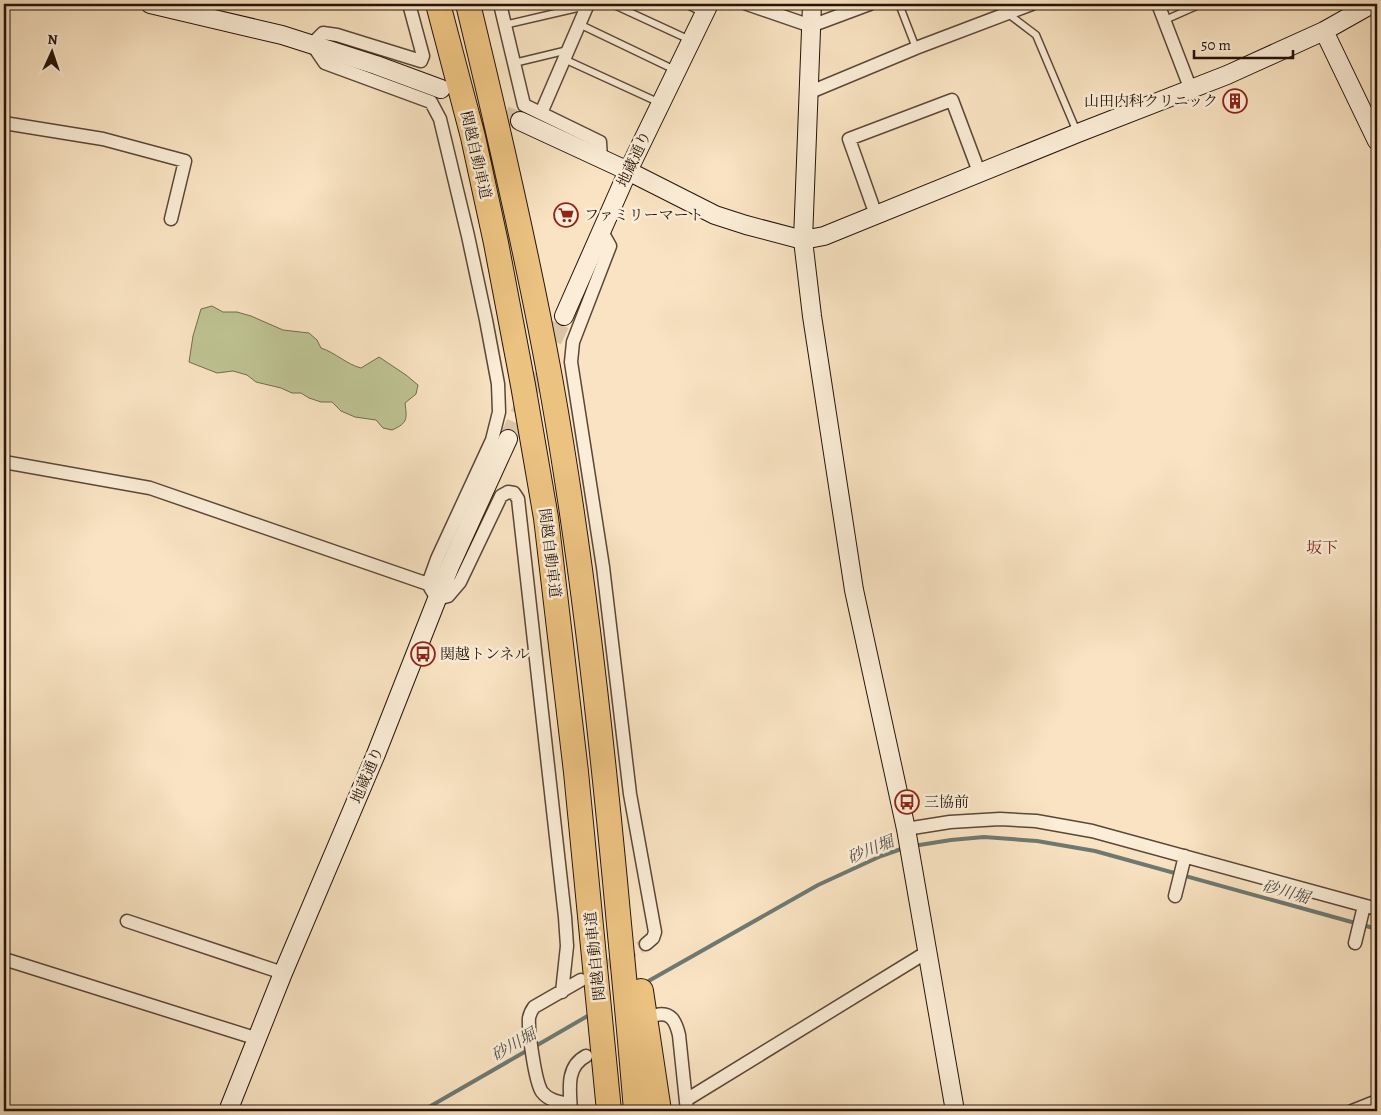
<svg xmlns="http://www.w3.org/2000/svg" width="1381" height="1115" viewBox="0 0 1381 1115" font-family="Alegreya,'Noto Serif JP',serif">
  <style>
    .green { fill: #bec393; stroke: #726b4e }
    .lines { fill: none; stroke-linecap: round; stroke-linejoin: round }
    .stream { stroke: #6e7972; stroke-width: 4 }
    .street-tunnel { stroke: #d9c4a6; stroke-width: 12; stroke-dasharray: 12 6; stroke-linecap: butt }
    .secondary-tunnel { stroke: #d9c4a6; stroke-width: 18; stroke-dasharray: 18 9; stroke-linecap: butt }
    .lane-casing { stroke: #5b4738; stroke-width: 9 }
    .street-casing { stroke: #5b4738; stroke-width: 15 }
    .secondary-casing { stroke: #26130a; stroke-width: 20 }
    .highway-casing { stroke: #26130a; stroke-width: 26 }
    .lane { stroke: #fbedd7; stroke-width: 6 }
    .street { stroke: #fbedd7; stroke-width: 12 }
    .secondary { stroke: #fbedd7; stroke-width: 18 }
    .highway { stroke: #ecc281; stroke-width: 24 }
    .labels { text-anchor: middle; stroke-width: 5; stroke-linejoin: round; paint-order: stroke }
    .poi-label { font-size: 15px; fill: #26130a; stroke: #fbedd7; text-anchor: start }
    .street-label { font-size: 15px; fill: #26130a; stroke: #fbedd7 }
    .neighbourhood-label { font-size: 16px; fill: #7a1f14; stroke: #fbedd7 }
    .water-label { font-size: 16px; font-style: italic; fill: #504e47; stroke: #fbedd7 }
  </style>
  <rect width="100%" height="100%" fill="#f9e3c2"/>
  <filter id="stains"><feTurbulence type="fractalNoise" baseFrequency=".004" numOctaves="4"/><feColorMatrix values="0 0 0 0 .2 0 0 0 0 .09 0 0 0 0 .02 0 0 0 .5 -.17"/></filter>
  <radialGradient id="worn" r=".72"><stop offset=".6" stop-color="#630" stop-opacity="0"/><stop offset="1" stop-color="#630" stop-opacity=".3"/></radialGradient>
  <path class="green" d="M212,306L223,312H237L251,316L283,330L309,333L317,340L321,348C336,353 346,364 361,368L379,357L406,375L418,385L416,394L405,403C407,419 408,423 392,430L383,428L376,420L355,417L341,411L332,402H321L309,398L301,393H292L281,388L256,382L247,375L233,371L217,373L189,362L193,336L201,309Z"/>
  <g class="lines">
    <path class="stream" d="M913,846L951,840L984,837L1037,841L1095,851L1377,929
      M645,983L818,885L881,856L904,848
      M534,1047L591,1014
      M422,1111L528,1050"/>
    <path class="street-tunnel" d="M592,974L646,944"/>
    <path class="secondary-tunnel" d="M455,95L520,121
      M508,439L564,316"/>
    <g class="lane-casing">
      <path id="lane" d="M612,4L690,40
        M685,4L704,13
        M899,4L916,48
        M1007,13L1036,35L1077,132
        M1165,20L1201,4
        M579,24L675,70
        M504,25L586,6
        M564,59L660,103
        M514,63L568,50"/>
    </g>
    <g class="street-casing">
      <path id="street" d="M409,4L423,56L421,61L337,35L323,33L312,44L325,63L431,102L440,119L468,236L486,320L498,384L499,412L492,440L437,559L428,584
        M500,4L524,105L600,142L601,159
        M747,4L811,26L870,4
        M1158,4L1191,90
        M808,93L916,48L1032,4
        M541,113L588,4
        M4,123L103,139L185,161L171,219
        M876,215L849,139L952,100L979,172
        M601,230L610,246L573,342L571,362L603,567L630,794L655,932L653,938L646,944
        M4,462L150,488L428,584L437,599L448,596L460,582L501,496L508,492L514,493L518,499L565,917L567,946L562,992
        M906,829L950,822L1000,819L1036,821L1092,831L1377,909
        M1175,896L1185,856
        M127,921L283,973
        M1355,943L1364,906
        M4,959L258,1039
        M656,1015C671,1011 676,1022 679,1035L687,1111
        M686,1100L927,952
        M570,1104C560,1102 549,1101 542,1092C535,1082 528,1030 529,1018C530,1013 531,1011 534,1007L581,980
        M571,1111C570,1091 565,1067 586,1056
        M1352,1111L1377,1101"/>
    </g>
    <g class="secondary-casing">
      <path id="secondary" d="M150,4L282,35L376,65L441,89
        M812,4L803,240L812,316L854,590L906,829L955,1111
        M1324,31L1377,141
        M520,121L628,171L715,215L746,225L803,240L824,236L1078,133L1227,75L1324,31L1372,4
        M564,316L628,171L709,4
        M228,1111L283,973L376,754L450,566L508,439"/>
    </g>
    <g class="highway-casing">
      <path id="highway" d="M438,4L473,137L496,243L523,385L546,518L576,772L609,1111
        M468,4C498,128 527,252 550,378C580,545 599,713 615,881C622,958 630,1034 636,1111
        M641,991L659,1111"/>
    </g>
    <use href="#lane" class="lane"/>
    <use href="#street" class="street"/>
    <use href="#secondary" class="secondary"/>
    <use href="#highway" class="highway"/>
  </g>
  <defs>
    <g id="building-ring" transform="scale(1.25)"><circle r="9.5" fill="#fbedd7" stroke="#8f2418" stroke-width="1.5"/><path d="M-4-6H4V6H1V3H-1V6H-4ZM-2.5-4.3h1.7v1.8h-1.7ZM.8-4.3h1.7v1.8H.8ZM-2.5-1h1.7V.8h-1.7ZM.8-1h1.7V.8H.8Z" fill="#8f2418"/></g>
    <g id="supermarket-ring" transform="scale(1.25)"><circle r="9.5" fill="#fbedd7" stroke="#8f2418" stroke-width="1.5"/><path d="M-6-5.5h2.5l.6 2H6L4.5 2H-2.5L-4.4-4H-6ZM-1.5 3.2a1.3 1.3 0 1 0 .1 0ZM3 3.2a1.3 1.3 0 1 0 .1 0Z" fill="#8f2418"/></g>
    <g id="bus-ring" transform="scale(1.25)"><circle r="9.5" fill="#fbedd7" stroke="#8f2418" stroke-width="1.5"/><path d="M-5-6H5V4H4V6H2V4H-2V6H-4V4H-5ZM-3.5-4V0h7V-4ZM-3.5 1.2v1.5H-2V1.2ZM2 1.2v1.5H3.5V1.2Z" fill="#8f2418"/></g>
  </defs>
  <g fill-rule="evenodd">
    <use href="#building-ring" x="1235" y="101"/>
    <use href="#supermarket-ring" x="566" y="215"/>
    <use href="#bus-ring" x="423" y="654"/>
    <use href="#bus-ring" x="907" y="802"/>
  </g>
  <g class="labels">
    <g class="poi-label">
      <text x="1218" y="106" text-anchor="end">山田内科クリニック</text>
      <text x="584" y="220">ファミリーマート</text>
      <text x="440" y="659">関越トンネル</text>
      <text x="924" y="807">三協前</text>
    </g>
    <g class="street-label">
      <text transform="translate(476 155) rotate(77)" y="5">関越自動車道</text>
      <text transform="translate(634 159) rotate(-65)" y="5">地蔵通り</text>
      <text transform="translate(550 553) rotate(83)" y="5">関越自動車道</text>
      <text transform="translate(367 775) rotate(-67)" y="5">地蔵通り</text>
      <text transform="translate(595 956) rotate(-96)" y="5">関越自動車道</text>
    </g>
    <g class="neighbourhood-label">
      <text x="1322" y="553">坂下</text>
    </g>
    <g class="water-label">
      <text transform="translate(870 849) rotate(-22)" y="6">砂川堀</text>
      <text transform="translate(1286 891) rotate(16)" y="6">砂川堀</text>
      <text transform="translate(513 1044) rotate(-30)" y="6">砂川堀</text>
    </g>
  </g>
  <rect width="1381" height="1115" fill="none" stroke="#f9e3c2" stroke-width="20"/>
  <rect x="5" y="5" width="1371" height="1105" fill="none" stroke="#26130a" stroke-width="2.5"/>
  <rect x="10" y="10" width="1361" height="1095" fill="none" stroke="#26130a"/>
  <g transform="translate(52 52) rotate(3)" stroke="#fbedd7" stroke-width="4" paint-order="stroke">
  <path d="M0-4L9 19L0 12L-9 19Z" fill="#26130a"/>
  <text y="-8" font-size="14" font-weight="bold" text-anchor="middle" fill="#26130a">N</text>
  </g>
  <path d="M1194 50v8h99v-8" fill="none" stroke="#26130a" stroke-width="2.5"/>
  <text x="1201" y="50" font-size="15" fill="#26130a" stroke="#fbedd7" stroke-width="4" paint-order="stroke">50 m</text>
  <rect width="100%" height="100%" filter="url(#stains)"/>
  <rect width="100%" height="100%" fill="url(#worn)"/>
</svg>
